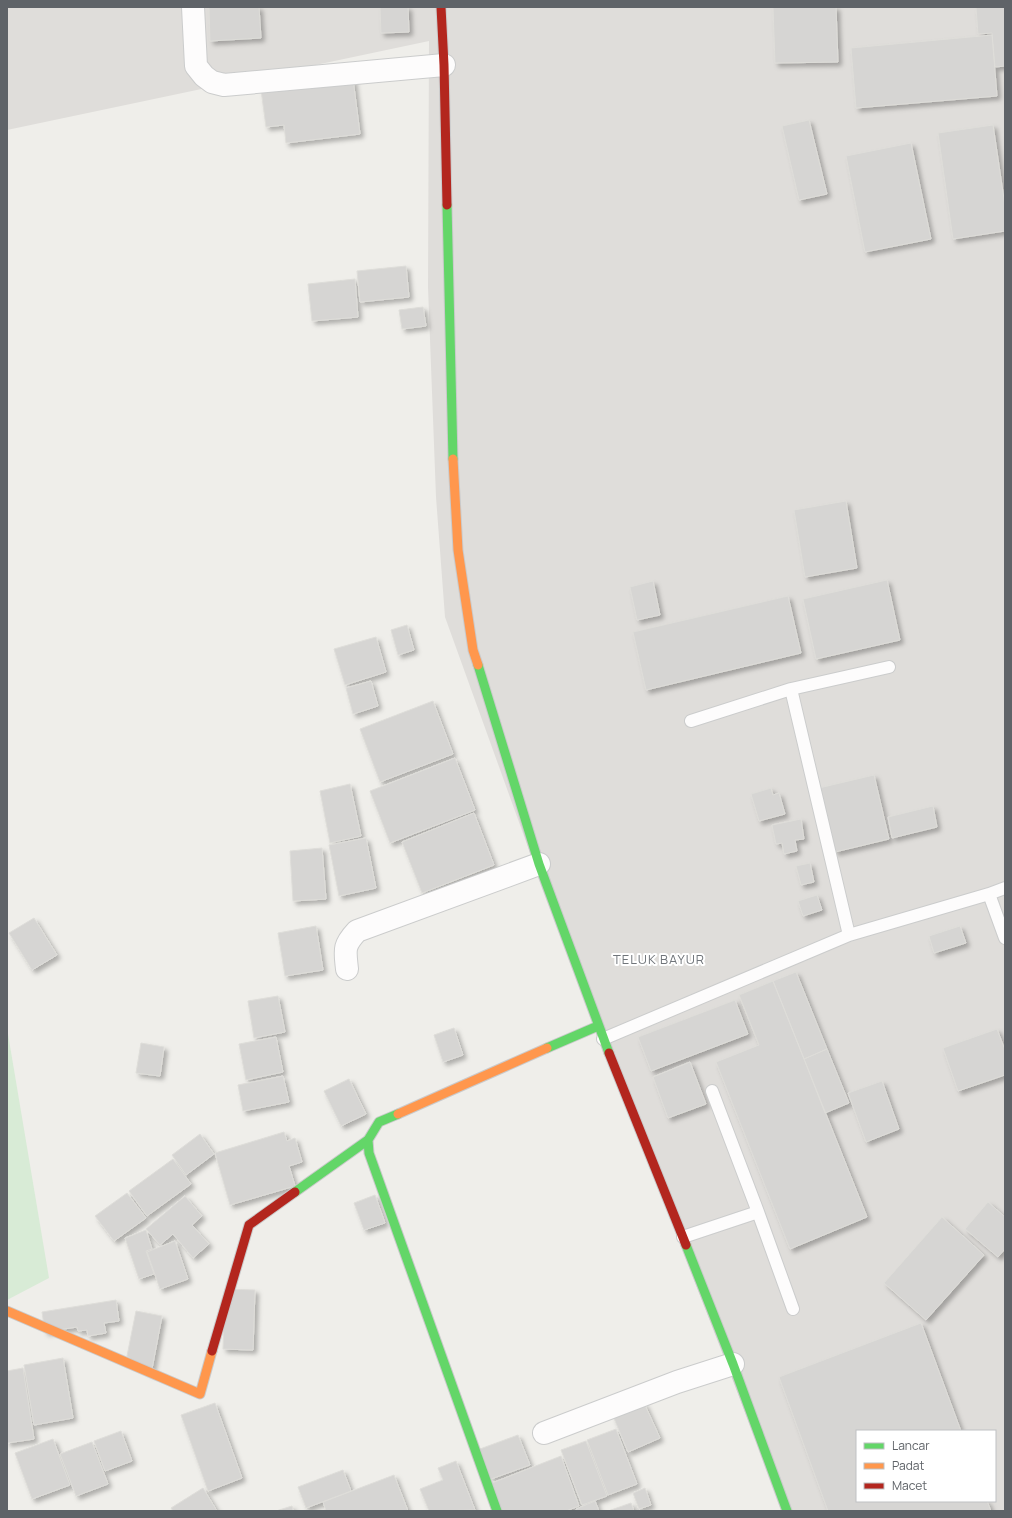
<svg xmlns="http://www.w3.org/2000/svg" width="1012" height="1518" viewBox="0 0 1012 1518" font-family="Manrope,sans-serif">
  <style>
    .industrial { fill: #dfddda; fill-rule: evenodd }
    .green { fill: #d8ebd6 }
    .building { fill: #d6d5d3; stroke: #deddd9; filter: url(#shadow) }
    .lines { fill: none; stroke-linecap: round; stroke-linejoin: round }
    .lane-casing { stroke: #cbcccc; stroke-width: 14 }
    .street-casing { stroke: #cbcccc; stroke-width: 24 }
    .fast-casing { stroke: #cacacb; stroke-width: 11 }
    .slow-casing { stroke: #cacacb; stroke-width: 11 }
    .jam-casing { stroke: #cacacb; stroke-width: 11 }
    .lane { stroke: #fdfcfc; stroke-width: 12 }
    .street { stroke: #fdfcfc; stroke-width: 22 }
    .fast { stroke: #63d668; stroke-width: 9 }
    .slow { stroke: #ff974d; stroke-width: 9 }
    .jam { stroke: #b3261e; stroke-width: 9 }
    .labels { text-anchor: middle; stroke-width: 4; stroke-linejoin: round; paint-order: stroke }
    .quarter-label { font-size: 13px; letter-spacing: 1px; fill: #70757a; stroke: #fff }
  </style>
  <defs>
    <filter id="shadow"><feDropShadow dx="3.5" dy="3.5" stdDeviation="2" flood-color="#0004"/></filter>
  </defs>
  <rect width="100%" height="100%" fill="#efeeea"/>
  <path class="industrial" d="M7,7H1005V1511H783L533,861L445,617L436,497L428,287L429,41L7,130ZM857,1431H995V1501H857Z"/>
  <path class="green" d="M7,1028L49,1278L7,1300Z"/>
  <path class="building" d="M209,7H259L261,38L210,41Z
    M380,7H408L409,32L381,33Z
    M773,7H836L838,62L775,63Z
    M976,7H1005V66L995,67L992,33L978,34Z
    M992,35L997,96L856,108L851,48Z
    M353,79L360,134L286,143L284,125L266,127L261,90Z
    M809,120L827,194L799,200L782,126Z
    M993,125L1005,206V231L953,239L938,133Z
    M911,143L931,239L865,252L846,156Z
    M406,266L409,297L360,302L357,271Z
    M355,279L358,317L312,321L308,284Z
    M423,307L426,326L402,329L399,310Z
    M846,501L857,568L805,577L794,510Z
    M887,580L900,640L816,659L803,599Z
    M653,581L660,615L637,620L630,587Z
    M788,596L801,653L646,690L633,632Z
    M407,625L414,650L398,655L391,630Z
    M376,637L386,672L345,685L334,649Z
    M371,681L378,706L353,714L346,688Z
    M433,701L453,754L380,782L360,729Z
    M455,758L475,810L390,843L370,791Z
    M874,775L889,839L835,852L819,788Z
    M350,784L361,836L330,843L320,791Z
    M771,788L773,795L779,793L785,814L759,821L751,794Z
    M933,806L937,827L892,838L888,817Z
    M474,813L494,865L422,893L402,842Z
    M801,819L804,839L795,840L797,851L784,854L782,843L776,844L772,825Z
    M366,838L376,888L339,896L329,845Z
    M322,848L326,899L293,901L290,851Z
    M810,863L814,882L801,885L796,866Z
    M817,895L822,910L803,916L798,901Z
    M34,918L57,955L32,970L9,933Z
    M316,926L323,970L285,976L278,933Z
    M960,926L966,943L934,953L929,936Z
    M796,972L827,1049L804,1059L773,981Z
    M773,981L867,1217L790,1249L716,1062L759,1045L739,995Z
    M278,996L285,1032L254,1038L248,1001Z
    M735,1000L748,1034L651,1071L638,1037Z
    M454,1028L463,1055L443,1062L434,1035Z
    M997,1029L1005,1050V1075L958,1091L943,1048Z
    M276,1037L283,1072L246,1080L239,1044Z
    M141,1043L164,1047L160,1076L136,1073Z
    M827,1049L849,1103L825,1113L804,1059Z
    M690,1062L706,1104L668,1118L653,1077Z
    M283,1076L289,1102L243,1111L238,1085Z
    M349,1079L366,1114L341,1126L324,1091Z
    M882,1081L899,1129L866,1142L848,1093Z
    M284,1132L287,1141L295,1138L302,1162L289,1166L295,1186L230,1205L215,1153Z
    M200,1134L214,1154L186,1175L172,1155Z
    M173,1159L191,1184L147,1216L129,1191Z
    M127,1193L146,1218L114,1241L95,1216Z
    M375,1195L385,1223L364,1230L354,1203Z
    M185,1196L202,1216L192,1225L209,1244L193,1258L173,1234L160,1245L146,1229Z
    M988,1202L1005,1217V1249L998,1257L965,1229Z
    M942,1217L984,1255L926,1320L884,1283Z
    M146,1230L152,1249L146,1251L154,1274L139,1279L125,1238Z
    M175,1241L188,1279L160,1289L147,1252Z
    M225,1289L255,1290L253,1350L223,1349Z
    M116,1300L119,1321L104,1323L106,1333L88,1336L87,1330L78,1331L77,1327L45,1332L42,1312Z
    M136,1311L162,1316L151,1374L127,1356Z
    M921,1323L961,1431H857V1501H987L991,1511H828L779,1377Z
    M63,1358L73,1418L34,1425L24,1365Z
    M23,1368L34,1439L7,1443V1371Z
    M215,1403L242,1478L208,1491L181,1415Z
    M644,1403L660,1438L628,1452L613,1416Z
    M616,1429L637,1484L608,1495L587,1440Z
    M121,1431L132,1461L105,1471L94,1441Z
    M518,1435L530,1465L491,1479L480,1449Z
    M53,1439L70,1485L32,1499L15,1453Z
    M586,1441L607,1496L582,1505L561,1450Z
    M92,1442L108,1484L76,1496L60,1454Z
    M561,1456L579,1506L566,1511H502L492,1483Z
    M456,1461L475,1510L429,1511L420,1489L443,1480L438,1468Z
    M343,1470L351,1491L306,1508L298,1487Z
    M394,1475L408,1511H326L323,1502Z
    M203,1488L217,1511H173L171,1508Z
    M645,1488L651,1505L639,1509L633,1493Z
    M595,1501L599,1511H577L576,1509Z
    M631,1503L634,1511H608Z
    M292,1506L293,1511H276Z"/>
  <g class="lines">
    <g class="lane-casing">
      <path id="lane" d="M791,689L849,935
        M691,721L791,689L889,667
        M989,894L1005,938
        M603,1039L849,935L989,894L1005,888
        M712,1091L758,1212
        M683,1237L758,1212L793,1309"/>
    </g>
    <g class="street-casing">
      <path id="street" d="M193,7L196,66L204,76L212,82L224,85L444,65
        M347,969C345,950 343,946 357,931L539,864
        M544,1433L677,1382L733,1364"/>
    </g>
    <g class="fast-casing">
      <path id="fast" d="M447,205L453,459
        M478,665L539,864L609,1053
        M547,1048L598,1026
        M398,1114L379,1122L368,1140L369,1153L497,1511
        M295,1192L368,1140
        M686,1245L733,1364L787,1511"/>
    </g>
    <g class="slow-casing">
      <path id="slow" d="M453,459L458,550L473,650L478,665
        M398,1114L547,1048
        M7,1311L200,1394L212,1351"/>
    </g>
    <g class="jam-casing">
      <path id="jam" d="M441,7L444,65L447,205
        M609,1053L686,1245
        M212,1351L249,1225L295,1192"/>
    </g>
    <use href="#lane" class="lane"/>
    <use href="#street" class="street"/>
    <use href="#fast" class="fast"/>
    <use href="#slow" class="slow"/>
    <use href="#jam" class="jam"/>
  </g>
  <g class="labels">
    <g class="quarter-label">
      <text x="659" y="964">TELUK BAYUR</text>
    </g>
  </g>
  <rect width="1012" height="1518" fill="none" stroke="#5f6368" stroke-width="16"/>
  <rect x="856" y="1430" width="140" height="72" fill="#ffffff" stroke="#bfc1c3"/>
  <rect x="864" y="1443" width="20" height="6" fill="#63d668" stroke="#bfc1c3"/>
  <text x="892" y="1450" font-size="12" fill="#5f6368">Lancar</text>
  <rect x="864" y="1463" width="20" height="6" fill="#ff974d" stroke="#bfc1c3"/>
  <text x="892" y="1470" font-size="12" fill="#5f6368">Padat</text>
  <rect x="864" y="1483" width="20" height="6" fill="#b3261e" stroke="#bfc1c3"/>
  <text x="892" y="1490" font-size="12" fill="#5f6368">Macet</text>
</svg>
